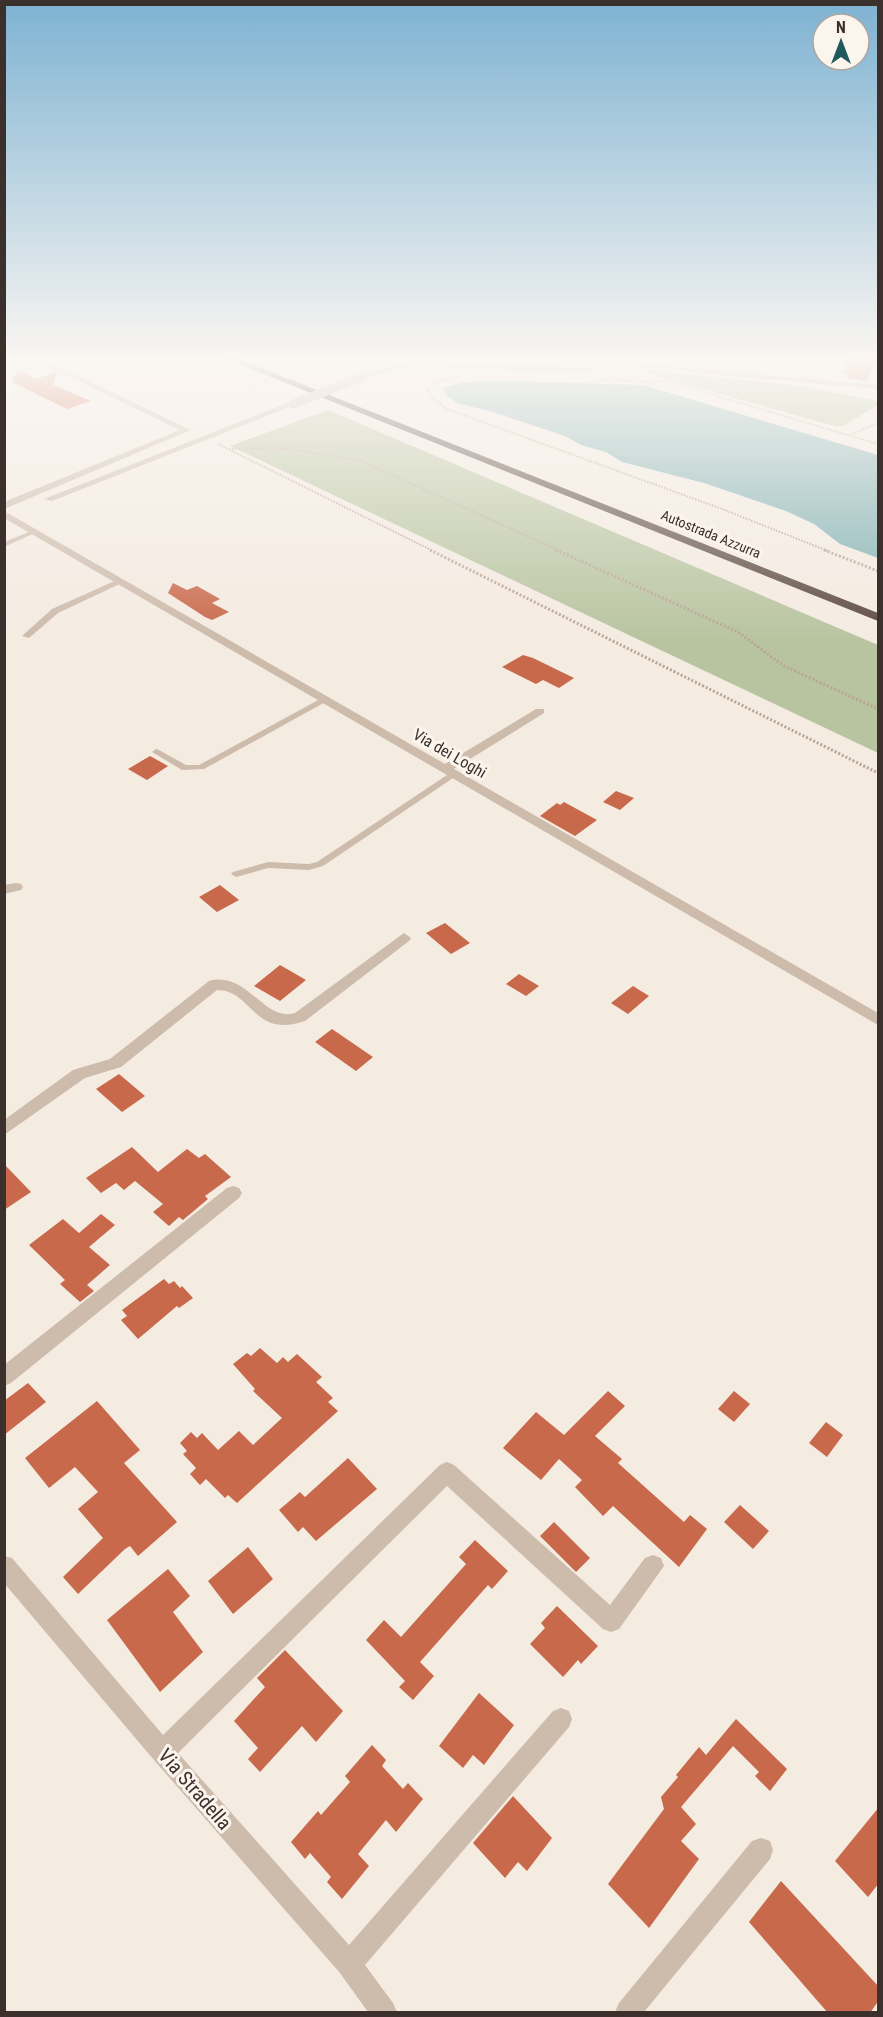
<svg xmlns="http://www.w3.org/2000/svg" width="883" height="2017" viewBox="0 0 883 2017" font-family="'Roboto Condensed',sans-serif">
  <style>
    .green { fill: #b8c4a0 }
    .water { fill: #7fb0b2 }
    .building { fill: #c8694b }
    .lines { fill: none; stroke-linecap: round; stroke-linejoin: round }
    .path-far1 { stroke: #b9a596; stroke-width: 2; stroke-dasharray: 1.5 1.5; stroke-linecap: butt }
    .path { stroke: #b9a596; stroke-width: 3; stroke-dasharray: 2 2; stroke-linecap: butt }
    .lane { fill: #cdbbac; fill-rule: evenodd }
    .street { fill: #cdbbac; fill-rule: evenodd }
    .highway { fill: #5c4a42; fill-rule: evenodd }
    .street-bridge { stroke: #cdbbac; stroke-width: 9 }
    .labels { text-anchor: middle; stroke-width: 6; stroke-linejoin: round; paint-order: stroke }
    .far-street-label { font-size: 14px; fill: #3b302b; stroke: #fbf5ee }
    .street-label { font-size: 16px; fill: #3b302b; stroke: #fbf5ee }
    .near-street-label { font-size: 20px; fill: #3b302b; stroke: #fbf5ee }
  </style>
  <rect width="100%" height="100%" fill="#f4ebe1"/>
  <path class="green" d="M647,370L799,386L878,401V405L843,426H834L639,371Z
    M328,410L878,645V753L230,446Z"/>
  <path class="water" d="M505,381L643,385L878,455V558L840,544L814,524L786,511L704,483L622,462L606,452L581,445L565,436L493,412L457,403L445,394L443,388L465,382Z"/>
  <path class="building" d="M848,359H878L866,381L847,378L849,374L843,373Z
    M17,370L37,379L55,372L57,373L53,385L91,401L67,409L12,382Z
    M173,583L187,590L197,586L220,599L212,603L229,612L212,620L205,617L168,593Z
    M523,655L533,658L574,678L559,688L543,680L536,684L502,667Z
    M150,756L168,766L147,780L128,769Z
    M616,791L634,798L620,810L603,802Z
    M564,802L597,820L575,836L540,816L557,803L560,805Z
    M220,885L239,900L217,912L199,897Z
    M445,923L470,943L451,954L426,933Z
    M280,965L306,980L280,1001L254,986Z
    M519,974L539,986L526,996L506,984Z
    M633,986L649,996L628,1014L611,1003Z
    M332,1029L373,1057L356,1071L315,1042Z
    M119,1074L145,1096L122,1112L96,1089Z
    M132,1147L158,1172L187,1149L199,1158L205,1154L231,1177L205,1196L208,1199L183,1220L179,1217L169,1226L153,1212L163,1204L135,1181L124,1190L116,1183L101,1193L86,1178Z
    M4,1164L31,1192L4,1210Z
    M101,1214L115,1225L89,1247L110,1265L87,1285L94,1291L80,1302L60,1284L65,1280L29,1245L63,1219L79,1233Z
    M164,1279L169,1284L174,1281L180,1288L182,1286L193,1298L179,1308L177,1306L138,1339L121,1320L127,1316L122,1310Z
    M260,1348L277,1363L283,1357L288,1362L297,1354L322,1377L316,1382L333,1398L328,1402L338,1411L237,1503L228,1495L225,1498L206,1479L200,1485L190,1474L196,1468L183,1454L187,1451L180,1443L191,1432L197,1438L202,1433L218,1450L239,1431L253,1445L282,1418L253,1391L255,1389L233,1364L247,1353L251,1356Z
    M28,1383L46,1402L4,1435V1401Z
    M608,1391L625,1406L595,1436L622,1459L618,1463L684,1522L690,1515L707,1529L679,1567L613,1506L603,1516L575,1487L582,1480L559,1459L541,1480L503,1448L536,1412L564,1435Z
    M734,1391L750,1404L734,1422L718,1409Z
    M97,1401L140,1450L124,1463L177,1522L138,1556L130,1546L125,1549L78,1594L63,1577L103,1538L78,1509L98,1492L75,1467L49,1488L25,1458Z
    M826,1422L843,1435L827,1457L809,1443Z
    M348,1458L377,1489L316,1541L303,1527L298,1532L279,1510L300,1492L305,1497Z
    M740,1505L769,1531L753,1549L724,1522Z
    M554,1522L590,1558L576,1572L540,1536Z
    M475,1540L508,1571L492,1589L488,1585L420,1662L434,1676L413,1700L399,1687L405,1681L366,1640L384,1620L401,1637L466,1564L459,1557Z
    M248,1547L273,1579L233,1614L208,1581Z
    M168,1569L190,1596L173,1612L203,1652L160,1692L107,1620Z
    M557,1606L598,1646L581,1664L578,1660L563,1677L530,1644L545,1628L541,1623Z
    M285,1650L343,1711L316,1742L302,1726L260,1772L248,1759L258,1748L234,1721L265,1687L257,1678Z
    M479,1693L514,1725L484,1765L473,1755L463,1768L439,1746Z
    M736,1719L787,1769L770,1791L755,1776L759,1772L733,1746L681,1807L696,1824L681,1841L699,1859L649,1928L608,1884L664,1809L661,1797L678,1777L676,1775L699,1747L706,1755Z
    M372,1745L386,1760L382,1766L403,1789L408,1783L423,1799L396,1832L386,1820L358,1854L369,1866L342,1899L327,1882L331,1877L310,1853L305,1859L291,1842L318,1811L321,1815L350,1782L345,1776Z
    M513,1796L552,1838L527,1871L518,1862L505,1878L473,1843Z
    M879,1807V1883L868,1897L835,1861Z
    M781,1881L879,1987V2000L870,2013H828L749,1922Z"/>
  <g class="lines">
    <path class="path-far1" d="M453,379L439,381L427,390L431,397L447,409L722,509L828,551
      M595,380L668,382
      M667,381L878,444
      M852,434L878,423
      M218,444L433,551
      M229,449H290L361,461L560,551"/>
    <path class="path" d="M430,550L878,773
      M556,550L738,632L784,666L878,709
      M824,550L878,571"/>
    <path class="lane" d="M34,530L39,531L4,547V542Z
      M119,579L126,581L58,613L29,638L22,636L52,609Z
      M322,698H328L329,700L204,769L182,770L152,752L156,749L159,750L186,765H199Z
      M453,771L456,772V776L323,866L309,870L268,868L236,877L231,874L233,872L268,862L309,864L317,862Z"/>
    <path class="street" d="M33,359H43L191,430L4,509V502L180,430Z
      M563,359H593L878,385V389L567,361Z
      M422,362L591,367L595,369C581,378 448,367 422,366L400,368L362,379L358,377L399,364Z
      M290,402L297,404L52,501L44,499Z
      M4,511L445,764L536,709H544V713L454,769L878,1013V1025L4,518Z
      M16,883L21,884L23,887L21,890L4,894V885Z
      M404,933L411,938L409,941L305,1021C252,1039 253,990 217,990L121,1067L85,1078L4,1135V1120L73,1070L110,1059L209,981C247,970 264,1023 295,1013Z
      M233,1186L239,1188L242,1193L239,1198L11,1383L4,1386V1365L227,1188Z
      M447,1462L454,1465L610,1605L645,1558L653,1555L661,1558L664,1566L619,1629L611,1632L603,1629L447,1486L178,1753L349,1945L553,1711L561,1708L569,1711L572,1719L569,1727L365,1965L393,2003L397,2012H368L340,1973L154,1760L4,1583V1556L12,1558L163,1735L440,1465Z
      M761,1838L770,1841L773,1850L770,1859L644,2012H615L619,2003L752,1841Z"/>
    <path class="highway" d="M226,359H239L878,613V621Z"/>
    <path class="street-bridge" d="M293,404L362,377"/>
  </g>
  <linearGradient id="sky" x2="0" y2="1"><stop stop-color="#7eb2d2"/><stop offset="0.56" stop-color="#faf6f2"/><stop offset="1" stop-color="#faf6f2" stop-opacity="0"/></linearGradient>
  <rect width="883" height="641" fill="url(#sky)"/>
  <g class="labels">
    <g class="far-street-label">
      <text transform="translate(711 534) rotate(22)" y="5">Autostrada Azzurra</text>
    </g>
    <g class="street-label">
      <text transform="translate(450 753) rotate(30)" y="6">Via dei Loghi</text>
    </g>
    <g class="near-street-label">
      <text transform="translate(195 1789) rotate(49)" y="7">Via Stradella</text>
    </g>
  </g>
  <rect width="883" height="2017" fill="none" stroke="#3b302b" stroke-width="12"/>
  <g transform="translate(841 42)"><circle r="28" fill="#fbf5ee" stroke="#aea6a0" stroke-width="1.5"/>
  <path d="M0-4.5L10 22L0 15L-10 22Z" fill="#1f5a5e"/>
  <text y="-9" font-size="16" font-weight="bold" text-anchor="middle" fill="#3b302b">N</text>
  </g>
</svg>
